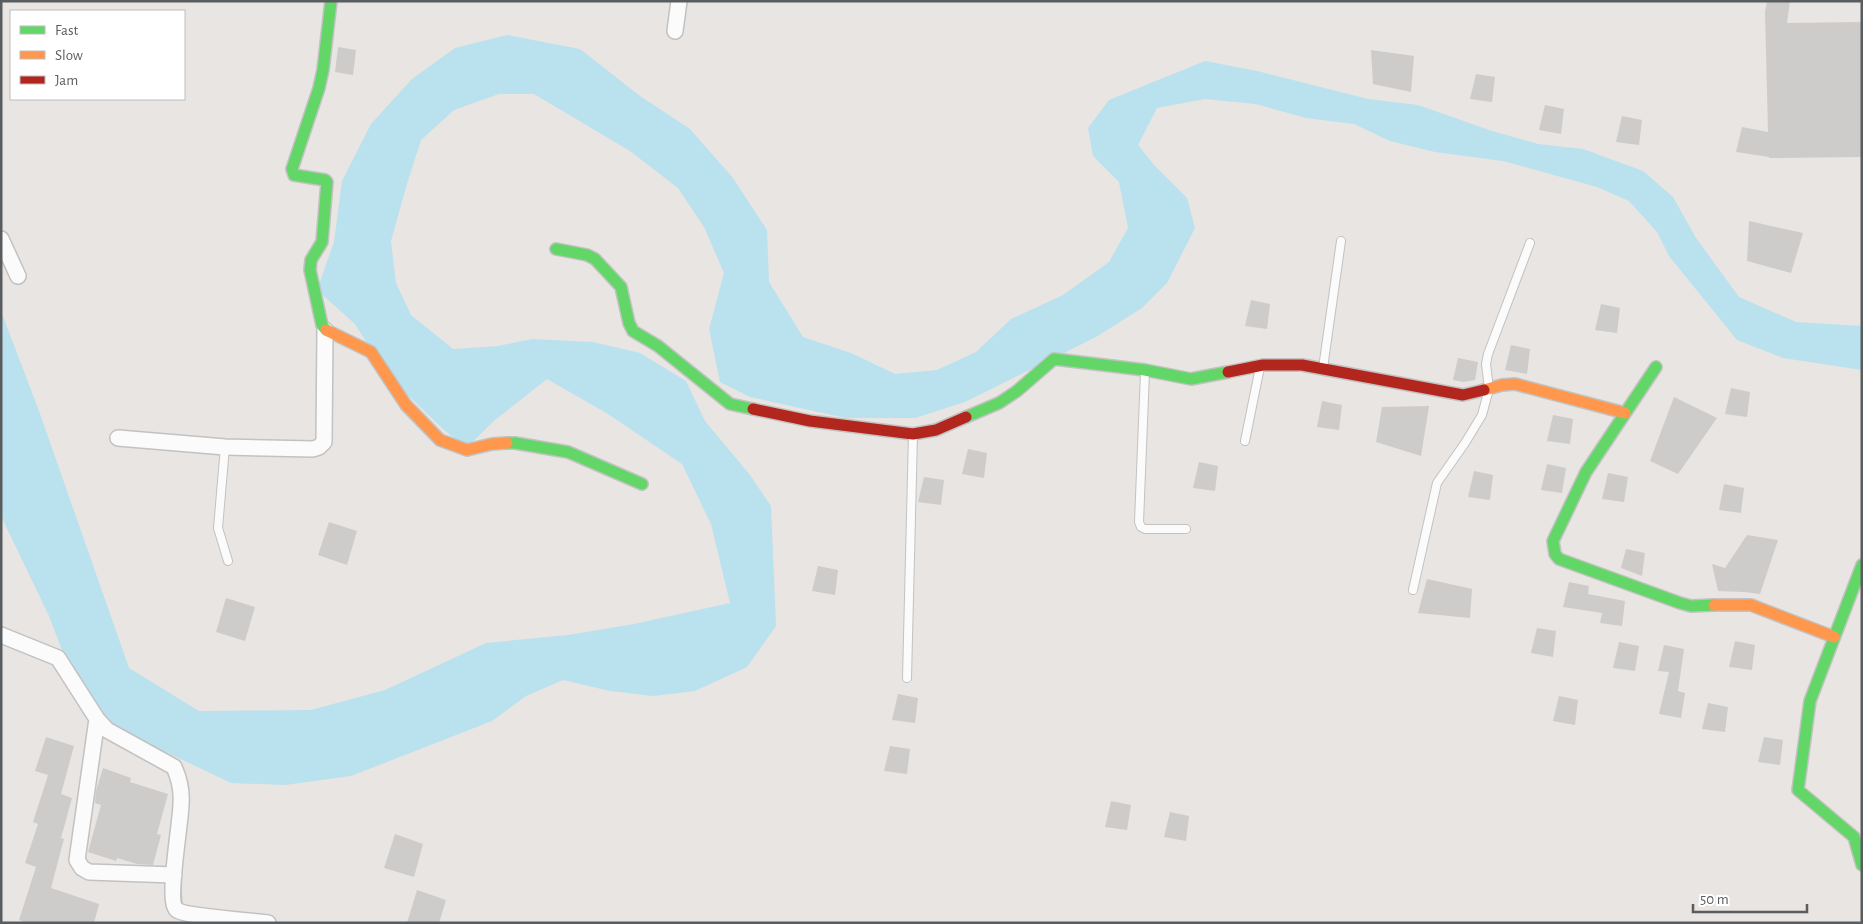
<svg xmlns="http://www.w3.org/2000/svg" width="1863" height="924" viewBox="0 0 1863 924" font-family="'Alegreya Sans',sans-serif">
  <style>
    .water { fill: #bae1ee }
    .building { fill: #cecccb }
    .lines { fill: none; stroke-linecap: round; stroke-linejoin: round }
    .lane-casing { stroke: #c2c2c2; stroke-width: 10 }
    .street-casing { stroke: #c2c2c2; stroke-width: 18 }
    .fast-casing { stroke: #c2c2c2; stroke-width: 14 }
    .slow-casing { stroke: #c2c2c2; stroke-width: 14 }
    .jam-casing { stroke: #c2c2c2; stroke-width: 14 }
    .lane { stroke: #fcfbfb; stroke-width: 8 }
    .street { stroke: #fcfbfb; stroke-width: 15 }
    .fast { stroke: #63d668; stroke-width: 11 }
    .slow { stroke: #ff974d; stroke-width: 11 }
    .jam { stroke: #b3261e; stroke-width: 11 }
  </style>
  <rect width="100%" height="100%" fill="#e8e5e2"/>
  <path class="water" d="M507,35L580,49L640,96L690,129L733,178L767,230L769,282L803,337L851,353L895,374L937,370L976,352L1011,319L1063,295L1109,262L1128,228L1119,182L1093,156L1088,128L1109,100L1205,61L1257,71L1368,99L1418,105L1492,131L1538,144L1583,149L1643,171L1673,197L1696,238L1739,297L1796,322L1862,326V370L1783,358L1737,340L1669,256L1657,232L1629,201L1597,187L1503,161L1435,152L1390,141L1354,124L1306,118L1256,104L1205,99L1157,108L1138,145L1155,166L1187,198L1195,228L1167,283L1142,308L1096,337L965,402L915,418H846L750,397L720,382L709,329L724,273L704,227L678,188L630,151L534,94H499L454,110L421,140L406,187L391,241L396,283L411,315L453,349L498,346L532,339L593,342L640,353L686,381L705,421L750,475L771,506L776,626L747,667L695,691L653,696L610,691L563,680L526,696L492,721L351,776L285,785L231,783L168,753L115,735L75,684L49,616L1,516V311L39,411L129,668L199,711L311,710L385,690L486,643L568,635L634,624L730,603L711,524L682,464L608,414L547,379L495,420L466,448L443,429L387,375L355,324L317,290L334,242L342,181L371,124L412,79L455,48Z"/>
  <path class="building" d="M1767,1H1790L1787,23L1862,22V157L1769,158V157L1736,152L1742,127L1768,132L1765,12Z
    M338,47L356,50L353,75L335,72Z
    M1371,50L1414,56L1411,92L1373,84Z
    M1476,74L1495,77L1492,102L1470,99Z
    M1545,105L1564,109L1561,134L1539,130Z
    M1622,116L1642,120L1639,145L1616,142Z
    M1749,221L1803,233L1791,273L1747,261Z
    M1251,300L1270,304L1267,329L1245,326Z
    M1601,304L1620,308L1617,333L1595,330Z
    M1511,345L1530,349L1527,374L1505,370Z
    M1458,358L1478,362L1475,380L1463,382L1453,380Z
    M1731,388L1750,392L1747,417L1725,414Z
    M1674,397L1717,418L1678,474L1650,461Z
    M1322,401L1342,405L1339,430L1317,427Z
    M1429,406L1421,456L1376,442L1382,407Z
    M1553,415L1573,419L1570,444L1547,441Z
    M968,449L987,453L984,478L962,474Z
    M1199,462L1218,466L1215,491L1193,488Z
    M1547,464L1566,468L1562,493L1541,490Z
    M1474,471L1493,475L1490,500L1468,497Z
    M1608,473L1628,477L1624,502L1602,499Z
    M924,477L944,480L941,505L918,502Z
    M1724,484L1744,488L1741,513L1719,510Z
    M329,522L357,531L347,565L318,555Z
    M1747,535L1778,540L1760,594L1744,592L1718,591L1712,564L1725,568Z
    M1626,549L1645,553L1642,576L1621,568Z
    M818,566L838,570L835,595L812,591Z
    M1427,579L1472,589L1470,618L1418,613Z
    M1569,582L1589,586L1588,594L1625,601L1622,626L1600,623L1602,613L1563,607Z
    M226,598L255,607L245,641L216,632Z
    M1537,628L1556,631L1553,657L1531,653Z
    M1735,641L1755,645L1752,670L1729,667Z
    M1619,642L1639,646L1635,671L1613,668Z
    M1664,645L1684,649L1678,691L1685,693L1681,718L1659,714L1669,672L1658,671Z
    M898,694L918,698L915,723L892,720Z
    M1559,696L1578,700L1575,725L1553,721Z
    M1708,703L1728,707L1725,732L1702,729Z
    M46,737L74,746L61,794L72,798L61,838L64,839L51,888L99,904L94,923H27L19,920L36,867L25,863L38,824L33,822L48,775L35,771Z
    M1764,737L1783,740L1780,765L1758,762Z
    M890,746L910,749L907,774L884,771Z
    M103,768L131,778L130,782L168,794L157,834L161,835L153,865L137,864L117,858L116,861L88,852L101,805L95,803L96,791Z
    M1111,801L1131,805L1127,830L1105,827Z
    M1170,812L1189,816L1186,841L1164,837Z
    M395,834L423,844L414,877L384,868Z
    M417,890L446,900L439,923H407Z"/>
  <g class="lines">
    <g class="lane-casing">
      <path id="lane" d="M1323,368L1341,241
        M1145,372L1139,522L1141,527L1145,529H1186
        M1245,441L1260,367
        M225,447L218,528L228,561
        M1413,590L1437,483L1465,443L1482,415L1489,389L1486,364L1488,354L1530,243
        M907,678L913,435"/>
    </g>
    <g class="street-casing">
      <path id="street" d="M675,31L679,1
        M1,239L18,276
        M118,438L225,447L313,449L319,447L324,442L325,330
        M1,635L58,658L97,719L107,730L174,767C179,778 182,792 181,804C181,822 166,902 177,910C184,916 254,921 268,923
        M97,719L77,860L82,868L89,872L174,875"/>
    </g>
    <g class="fast-casing">
      <path id="fast" d="M556,249L587,255L595,259L621,287L629,323L633,331L658,346L730,404L753,409
        M326,330L322,325L310,270L311,260L322,242L327,182L325,180L294,175L292,169L319,88L323,70L331,1
        M1656,367L1586,472L1553,541L1555,554L1559,559L1680,603L1691,606L1714,605
        M966,417L999,403L1017,391L1054,359L1145,370L1191,379L1228,372
        M507,443H515L568,452L642,484
        M1862,565L1810,701L1798,790L1854,837L1862,865"/>
    </g>
    <g class="slow-casing">
      <path id="slow" d="M326,330L371,352L406,405L440,440L467,450L492,444L507,443
        M1484,390L1502,385L1515,384L1625,413
        M1714,605H1751L1834,637"/>
    </g>
    <g class="jam-casing">
      <path id="jam" d="M1228,372L1263,365H1302L1463,395L1484,390
        M753,409L810,421L913,434L936,430L966,417"/>
    </g>
    <use href="#lane" class="lane"/>
    <use href="#street" class="street"/>
    <use href="#fast" class="fast"/>
    <use href="#slow" class="slow"/>
    <use href="#jam" class="jam"/>
  </g>
  <rect width="1863" height="924" fill="none" stroke="#595d5f" stroke-width="5"/>
  <rect x="10" y="10" width="175" height="90" fill="#ffffff" stroke="#bdbebf"/>
  <rect x="20" y="26" width="25" height="8" fill="#63d668" stroke="#bdbebf"/>
  <text x="55" y="35" font-size="15" fill="#595d5f">Fast</text>
  <rect x="20" y="51" width="25" height="8" fill="#ff974d" stroke="#bdbebf"/>
  <text x="55" y="60" font-size="15" fill="#595d5f">Slow</text>
  <rect x="20" y="76" width="25" height="8" fill="#b3261e" stroke="#bdbebf"/>
  <text x="55" y="85" font-size="15" fill="#595d5f">Jam</text>
  <path d="M1693 904v8h114v-8" fill="none" stroke="#595d5f" stroke-width="2.5"/>
  <text x="1700" y="904" font-size="15" fill="#595d5f" stroke="#ffffff" stroke-width="4" paint-order="stroke">50 m</text>
</svg>
